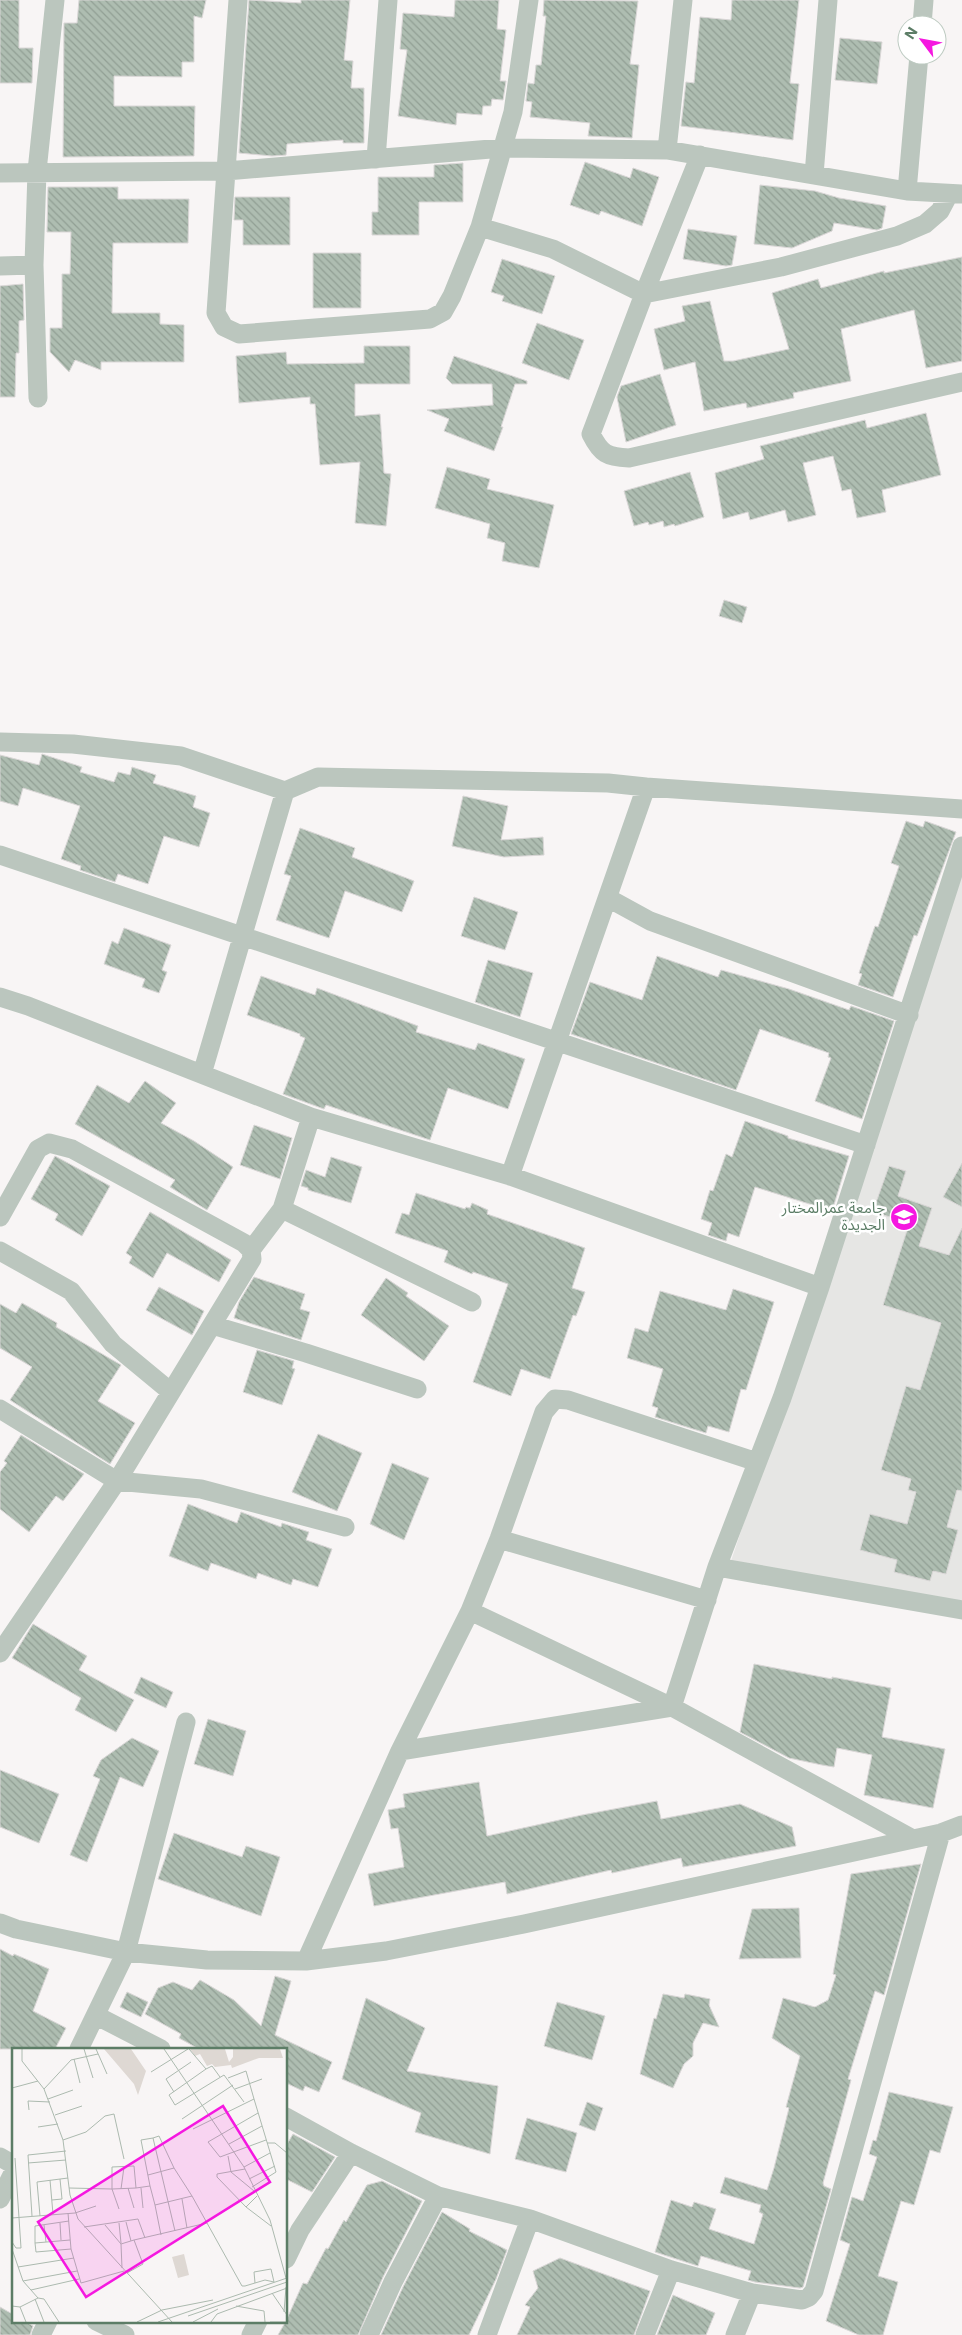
<svg xmlns="http://www.w3.org/2000/svg" width="962" height="2335" viewBox="0 0 962 2335" font-family="Inter,'Noto Sans Arabic',sans-serif">
  <style>
    .built { fill: #e6e6e4 }
    .building { fill: url(#building-back-hatch); stroke: #dad7d7 }
    .lines { fill: none; stroke-linecap: round; stroke-linejoin: round }
    .minor { stroke: #bbc6be; stroke-width: 19 }
    .labels { text-anchor: middle; stroke-width: 5; stroke-linejoin: round; paint-order: stroke }
    .poi-label { font-size: 15px; fill: #5c7d66; stroke: #fff; text-anchor: end }
    .inset-road { fill: none; stroke: #acbaaf; stroke-width: 1 }
    .view { fill: #f518e0; fill-opacity: 0.15; stroke: #f518e0; stroke-width: 2.5 }
    .inset-edge { fill: none; stroke: #5c7d66; stroke-width: 2.5 }
  </style>
  <defs>
    <pattern id="building-back-hatch" width="6" height="6" patternUnits="userSpaceOnUse" patternTransform="scale(1.25)"><rect width="6" height="6" fill="#aebdb1"/><path d="M-1 5l2 2M0 0l6 6M5-1l2 2" fill="none" stroke="#919f94"/></pattern>
  </defs>
  <rect width="100%" height="100%" fill="#f8f5f5"/>
  <path class="built" d="M962,873V1606L731,1561Z"/>
  <path class="building" d="M0,0H19V48H33L32,83H0Z
    M79,0H206L202,18L194,16V62H182V77L114,76V106H195L194,156L63,157L64,23H77Z
    M249,0L301,3V0H350L344,60L353,61L351,88H364V143H343V140L287,144L286,155L272,156L239,153Z
    M455,0H499L497,29L506,30L500,81H506L503,100L492,99L491,106H483L482,115L457,113L456,125L398,116L407,50L400,49L403,13L454,17Z
    M544,0L638,1L630,64L639,65L632,138L588,136L590,123L530,117L532,102L526,101L528,83L534,84L536,65H541L546,16H543Z
    M732,0H799L790,83L799,84L793,140L681,126L686,82L694,83L700,17L731,20Z
    M840,38L882,42L877,84L835,80Z
    M585,162L630,178L633,168L659,177L642,226L601,211L599,215L570,205Z
    M463,163V202H419V235H372V212H378V177H434V165Z
    M760,185L815,191L839,198L886,206L882,228L877,230L834,223L832,231L792,248L754,244Z
    M48,187H118V199H189L188,243H113L112,313H160V324L184,325V362H101V370L75,360L69,372L50,352V328H62V274H70L71,232H47Z
    M235,197H290V245H243V220H234Z
    M688,229L737,236L732,265L726,266L683,259Z
    M313,253H361V308H313Z
    M962,257V361L926,368L914,310L841,329L851,381L793,393L794,398L747,408L746,403L704,411L695,362L664,370L654,329L685,321L682,306L710,301L724,361H733L789,349L772,293L818,279L821,288L884,271V273Z
    M502,259L555,276L542,314L502,301L504,296L491,292Z
    M23,284L24,320L19,321V353H16L15,397H0V286Z
    M537,323L584,340L569,380L522,363Z
    M364,346H410V384H355V416L380,414L384,473L391,474L386,526L355,523L360,462L320,465L315,404H310V397L239,403L236,356L286,352L287,364L364,363Z
    M454,356L527,381V384H515L501,427H503L494,451L444,431L449,419L427,410L493,405L492,384H452L446,378Z
    M660,374L676,425L626,442L617,397L621,386Z
    M926,413L941,475L882,490L886,512L857,518L851,489L842,491L833,456L803,463L816,515L788,522L785,510L750,520L748,512L723,519L715,473L764,459L760,446L865,420L867,428Z
    M447,467L490,479L487,489L554,505L539,568L502,561L505,543L487,538L490,524L435,508Z
    M690,472L704,517L675,526L674,524L664,527L663,521L649,525L648,522L634,526L624,491Z
    M724,600L747,607L742,623L719,616Z
    M42,754L82,767L80,772L114,782L118,772L130,775L132,767L156,775L153,783L196,796L193,807L210,813L199,847L164,836L148,884L118,874L115,882L80,870L81,866L61,859L80,806L23,788L18,806L0,801V755L39,765Z
    M463,796L508,806L501,840L543,837L544,855L504,857L452,846Z
    M906,821L923,827L925,821L956,832L917,936L914,935L893,997L858,985L862,974L859,973L875,926L878,927L899,866L891,863Z
    M300,828L355,848L352,857L414,881L402,912L345,891L329,938L276,920L291,876L284,874Z
    M474,897L518,912L505,950L461,936Z
    M124,928L171,945L162,970L167,972L159,993L142,987L145,979L104,964L112,941L118,944Z
    M657,956L718,977L721,970L789,989L849,1010L851,1006L894,1021L862,1119L815,1101L831,1058L828,1057L829,1053L760,1029L736,1090L571,1034L590,982L642,1000Z
    M488,960L533,973L520,1017L475,1002Z
    M261,976L315,995L317,988L418,1026L416,1032L475,1050L478,1043L525,1059L508,1109L448,1088L430,1140L326,1105L324,1109L283,1094L305,1038L300,1036V1034L247,1015Z
    M145,1081L176,1103L161,1123L194,1141L233,1167L207,1210L170,1187L175,1180L75,1124L97,1085L129,1103Z
    M745,1121L788,1136V1138L849,1156L832,1211L755,1187L739,1237L728,1233L726,1241L708,1235L712,1223L701,1219L710,1190L713,1191L726,1154L732,1157Z
    M254,1125L292,1138L280,1179L240,1165Z
    M55,1156L110,1186L82,1236L55,1220L58,1214L31,1199Z
    M331,1157L362,1167L351,1203L308,1190V1188L301,1186L306,1170L325,1177Z
    M962,1163V1207L943,1197Z
    M889,1166L906,1171L898,1196L932,1208L919,1246L949,1255L962,1228V1491L957,1490L947,1527L958,1530L946,1574L933,1571L930,1581L894,1572L897,1560L860,1550L870,1514L907,1524L916,1492L908,1490L911,1479L881,1470L906,1386L920,1390L941,1323L883,1305L909,1224L873,1211Z
    M416,1193L465,1209L466,1207L470,1208L472,1203L488,1210L487,1214L585,1248L572,1288L585,1292L576,1316L573,1315L550,1379L521,1369L511,1396L473,1382L508,1284L473,1272L472,1274L444,1262L448,1251L395,1233L402,1213L409,1215Z
    M150,1212L231,1260L219,1282L167,1253L153,1278L129,1263L132,1257L126,1253Z
    M254,1277L305,1294L300,1309L310,1312L301,1340L234,1318L239,1302Z
    M386,1278L408,1293L406,1296L449,1326L424,1361L361,1315Z
    M159,1287L204,1311L192,1335L146,1310Z
    M733,1289L774,1302L746,1390L741,1389L729,1432L708,1426L706,1433L655,1417L658,1408L652,1406L663,1369L627,1358L635,1328L648,1332L660,1291L726,1310Z
    M22,1303L57,1323L56,1327L121,1365L98,1401L135,1423L110,1464L10,1400L32,1367L0,1348V1304L16,1313Z
    M257,1350L294,1361L292,1368L295,1369L282,1405L243,1392Z
    M318,1434L362,1453L337,1511L292,1492Z
    M21,1435L84,1474L63,1501L56,1496L29,1532L0,1509V1472L7,1463L4,1461Z
    M392,1463L429,1478L404,1540L370,1524Z
    M188,1504L237,1523L241,1512L281,1527L282,1523L309,1532L306,1540L332,1549L318,1587L293,1579L291,1585L258,1573L256,1579L211,1563L208,1571L169,1556Z
    M33,1624L87,1656L79,1670L134,1700L116,1732L75,1710L81,1698L12,1658Z
    M754,1664L832,1679V1677L891,1688L882,1737L945,1749L933,1808L864,1795L872,1755L837,1748L834,1767L822,1765L789,1758L740,1732Z
    M141,1677L173,1692L166,1708L134,1693Z
    M208,1719L246,1731L233,1776L194,1764Z
    M132,1738L159,1751L143,1787L120,1777L87,1862L70,1855L100,1779L93,1776L101,1760Z
    M0,1770L59,1794L39,1843L0,1827Z
    M479,1782L487,1836L582,1815L657,1801L661,1819L740,1804L792,1827L796,1846L683,1867L681,1858L612,1873L611,1870L507,1894L505,1882L374,1906L368,1874L404,1867L398,1828L391,1829L388,1810L405,1807L403,1794Z
    M174,1833L242,1857L246,1846L280,1857L261,1916L158,1879Z
    M921,1864L884,1995L875,1991L848,2079L851,2080L823,2183L824,2186L831,2189L803,2287L800,2288L755,2282L748,2280L751,2271L701,2256L698,2266L655,2252L671,2200L692,2207L694,2202L716,2209L709,2229L754,2244L763,2214L759,2212L761,2205L720,2193L725,2177L767,2190L774,2168L789,2108L786,2107L800,2056L772,2038L783,1998L815,2007L828,2000L836,1975L833,1974L851,1874Z
    M799,1908L801,1958L739,1959L752,1909Z
    M0,1949L13,1956L14,1954L49,1969L33,2011L66,2028L55,2049H0Z
    M275,1976L291,1981L275,2035L332,2062L319,2092L305,2086L303,2091L286,2083V2049H199L179,2038L181,2034L145,2014L158,1988L173,1982L192,1990L200,1980L234,2000L261,2026Z
    M127,1992L148,2002L141,2017L120,2007Z
    M663,1994L684,1998L685,1994L710,1999L709,2005L719,2027L703,2023L693,2043V2056L684,2064L673,2088L640,2074L654,2018L656,2019Z
    M366,1998L425,2028L407,2071L498,2086L490,2154L415,2132L421,2113L342,2079Z
    M557,2002L605,2016L592,2060L544,2046Z
    M889,2092L953,2107L940,2153L930,2150L914,2205L901,2201L878,2276L898,2282L883,2335H859L826,2321L850,2244L840,2240L852,2197L863,2201L877,2157L869,2154L873,2140L876,2141Z
    M587,2102L603,2108L595,2131L579,2125Z
    M527,2118L577,2133L566,2172L515,2159Z
    M293,2134L335,2157L312,2192L286,2179V2146Z
    M382,2181L422,2201L383,2277L358,2335H278L286,2321L303,2283L307,2284L326,2248L328,2249L344,2220L346,2222L367,2185Z
    M442,2212L470,2229L469,2231L507,2250L496,2279L469,2335H381L403,2287Z
    M560,2258L650,2291L634,2335H517L530,2307L525,2305L538,2288L533,2271Z
    M673,2295L715,2313L706,2335H657Z
    M0,2307L14,2315V2321H24L33,2326L30,2335H0Z"/>
  <g class="lines">
    <path class="minor" d="M238,0L216,313L224,327L239,334L430,319L443,312L452,296L480,227L513,112L529,0
      M922,25L924,0
      M667,150L683,0
      M700,155L644,294L591,434C601,454 607,457 629,458L962,382
      M376,159L388,0
      M0,173L226,171L503,148L667,150L907,191L962,194
      M814,175L828,0
      M907,191L919,55
      M480,227L553,249L644,294L781,267L897,236L925,224L940,211L949,194
      M0,266L34,265
      M38,398L34,265L37,171L55,0
      M0,742L73,744L181,756L285,791L202,1074
      M285,791L318,777L608,783L646,787
      M962,846L820,1287L782,1398L717,1567L962,1610
      M0,855L866,1145
      M608,898L650,921L909,1015
      M0,997L28,1006L311,1117
      M282,1209L472,1302
      M0,1217L38,1149L49,1143L72,1149L244,1243L251,1250L252,1259L117,1481L0,1653
      M251,1250L282,1209L311,1117L510,1176
      M0,1251L71,1291L113,1344L171,1392
      M820,1287L510,1176L646,787L962,809
      M212,1325L306,1353L417,1389
      M0,1409L117,1481L201,1489L345,1527
      M499,1539L707,1600
      M717,1567L672,1707L913,1839
      M470,1611L672,1707
      M400,1751L672,1707
      M0,1923L16,1929L126,1952L207,1960L306,1961L386,1951L524,1924L941,1833L962,1825
      M306,1961L400,1751L470,1611L499,1539L544,1412L555,1399L568,1400L757,1462
      M97,2016L161,2049
      M79,2049L126,1952L186,1722
      M286,2117L351,2153L438,2196L530,2219L671,2270L752,2293L802,2300L809,2297L814,2291L941,1833
      M0,2157L14,2165
      M0,2199L14,2171
      M286,2259L300,2230L351,2153
      M96,2321L125,2335
      M41,2335L48,2321
      M251,2335L258,2321
      M369,2335L393,2282L438,2196
      M487,2335L530,2219
      M645,2335L671,2270
      M735,2335L752,2293"/>
  </g>
  <defs>
    <g id="university-disc" transform="scale(1.4375)"><circle r="9.5" fill="#f518e0" stroke="#fff"/><path d="M0-5L7-2L0 1L-7-2ZM-4 1L0 2.5L4 1V4Q0 6-4 4Z" fill="#fff"/></g>
  </defs>
  <g fill-rule="evenodd">
    <use href="#university-disc" x="904" y="1217"/>
  </g>
  <g class="labels">
    <g class="poi-label">
      <text x="885" y="1213">جامعة عمرالمختار<tspan x="885" dy="17">الجديدة</tspan></text>
    </g>
  </g>
  <g transform="translate(12 2048)">
    <rect width="275" height="275" fill="#f8f5f5"/>
    <path d="M92,1H119L134,23L126,47L122,36ZM178,1H213L217,14L221,9V1H268L271,10H247L220,20L219,17L203,19L200,16L195,18L188,6L183,8Z" fill="#ded8d3"/>
    <path d="M172,206L177,227L166,230L160,209Z" fill="#ded8d3"/>
    <path class="inset-road" d="M10,1V13L32,41L51,92L58,147L66,171L160,274M72,1L81,30M84,1L95,26M152,1L232,119L258,172L274,230M177,1L194,21L200,18L208,29M62,11L68,35M194,21L157,47L163,57L212,27L232,54M139,24L176,1M216,30L234,23L242,51M0,40L26,33M32,41L59,12L86,6M223,41L250,31M162,44L154,31L179,14M36,51L61,42M17,62L16,53L38,54M246,65L196,94L208,109L254,92M43,67L70,58M170,71L221,37M26,79L46,76M181,81L242,51L264,124L240,139M51,92L74,84L93,68L102,66L112,111M255,95H263L275,105M217,96L250,78M216,108L219,124L242,143M16,115L54,112M232,119L258,105M162,120L180,148M233,121L205,126V129L234,159L259,178M136,127L162,120L147,88L141,90M237,131L263,118M38,132L41,166M138,138L129,92L141,90L163,183M57,140L100,141L124,140L122,118L100,119V141L107,161M116,140L122,160M124,140L138,138L143,157M129,140L131,160M109,141L112,119M170,151L175,180M40,152L50,151L48,131M234,159L245,148M56,165L59,201L69,235L112,223M20,168L16,107L54,103M28,168L25,134L56,130M0,170L63,165L84,158M57,173L23,178V195L24,204L59,201M114,174L119,193M48,175L49,192M107,175L109,195M32,177L34,194M93,177L109,196M72,179L126,171L133,190M149,187L143,157L180,148L230,238H233L253,232L262,234L259,221L242,224L243,235M0,194L4,200H9L3,110M23,195L58,192M0,201L11,233L26,250L32,251L47,274M6,219L62,210M110,220L109,196L122,192M115,225L131,216L122,192L195,175M11,233L65,223M19,242L67,231M260,245L275,267M23,251L32,274M0,258L8,259L26,250M224,258L252,263L253,274M8,259L14,274M272,264L274,239M176,268L275,234M125,274L150,262L201,252M146,274L275,230M181,274L206,261M199,274L205,266L275,240M258,274H275"/>
    <path class="view" d="M211,58L258,134L74,249L26,174Z"/>
    <rect width="275" height="275" class="inset-edge"/>
  </g>
  <g transform="translate(922 40) rotate(302)"><circle r="24" fill="#ffffff" stroke="#becbc2"/>
  <path d="M0-4L9 19L0 12L-9 19Z" fill="#f518e0"/>
  <text y="-8" font-size="14" font-weight="bold" text-anchor="middle" fill="#5c7d66">N</text>
  </g>
</svg>
